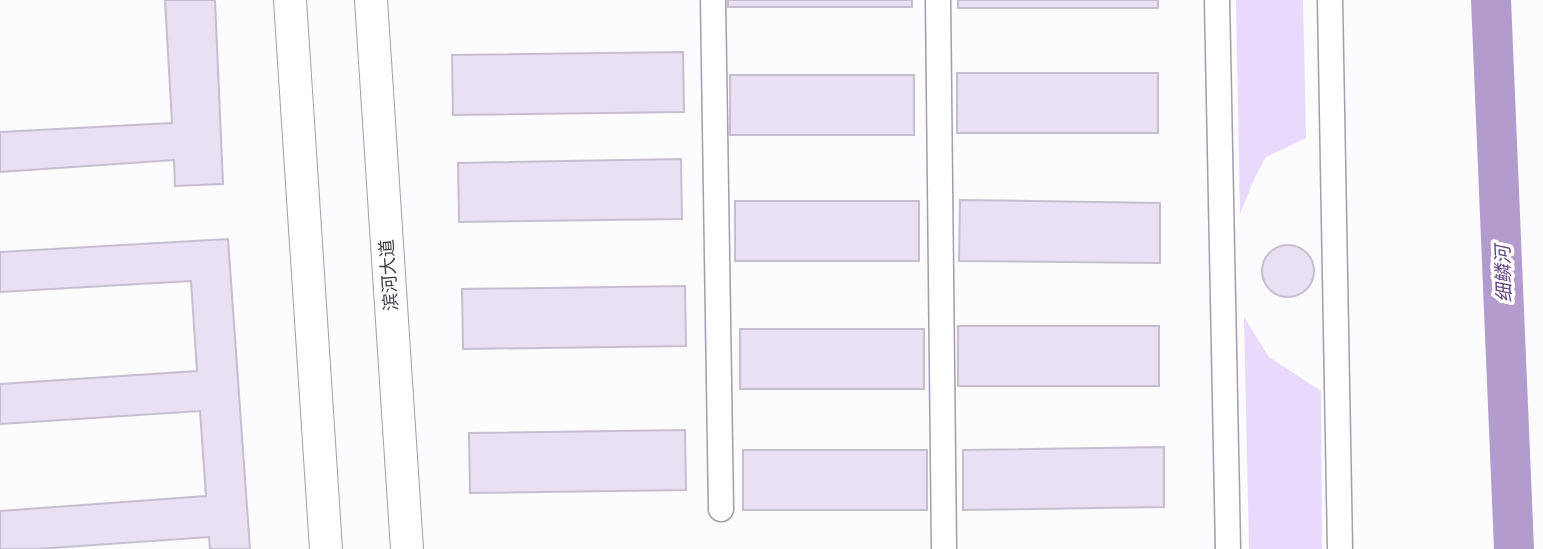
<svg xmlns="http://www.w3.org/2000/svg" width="1543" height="549" viewBox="0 0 1543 549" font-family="Figtree,'Noto Sans SC',sans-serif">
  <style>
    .green { fill: #e9d9fc }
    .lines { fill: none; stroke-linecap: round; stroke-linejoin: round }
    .river { stroke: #b29ccd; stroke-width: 40 }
    .building { fill: #e9e1f3; stroke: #c5becf; stroke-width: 2 }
    .minor-casing { stroke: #a39cad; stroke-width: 27 }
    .major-casing { stroke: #a39cad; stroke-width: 34 }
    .minor { stroke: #fff; stroke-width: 24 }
    .major { stroke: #fff; stroke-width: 32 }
    .labels { text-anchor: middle; stroke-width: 7; stroke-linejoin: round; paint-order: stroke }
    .street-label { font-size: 18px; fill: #3e3b42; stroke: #fff }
    .water-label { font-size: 19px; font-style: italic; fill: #624382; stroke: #fff }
  </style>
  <rect width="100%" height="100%" fill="#fcfbfe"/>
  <path class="green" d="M1236,0H1303L1306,138L1266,157L1254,179L1240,214Z
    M1244,317L1269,357L1321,391L1322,549H1249Z"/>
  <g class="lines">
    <path class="river" d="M1491,0L1514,549"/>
  </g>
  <path class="building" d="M165,0H215L223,184L175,186L174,160L0,172V132L172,123Z
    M728,0H912V7H728Z
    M958,0H1158V8H958Z
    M683,52L684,112L453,115L452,55Z
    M957,73H1158V133H957Z
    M730,75H914V135H730Z
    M681,159L682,219L459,222L458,163Z
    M960,200L1160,203V263L959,261Z
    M735,201H919V261H735Z
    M228,239L250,549H210L209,537L37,549H0V511L206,496L200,411L0,424V384L197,371L191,281L0,292V252Z
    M1262 271a26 26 0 1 1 52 0a26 26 0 1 1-52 0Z
    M685,286L686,346L463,349L462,289Z
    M958,326H1159V386H958Z
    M740,329H924V389H740Z
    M685,430L686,490L470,493L469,433Z
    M1164,447V507L963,510V450Z
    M743,450H927V510H743Z"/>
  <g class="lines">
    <g class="minor-casing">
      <path id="minor" d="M713,0L721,509
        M938,0L944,549
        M1217,0L1228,549
        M1330,0L1340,549"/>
    </g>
    <g class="major-casing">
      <path id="major" d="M290,0L326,549
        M371,0L407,549"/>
    </g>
    <use href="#minor" class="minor"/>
    <use href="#major" class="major"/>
  </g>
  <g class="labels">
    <g class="street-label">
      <text transform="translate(389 275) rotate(-94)" y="6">滨河大道</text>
    </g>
    <g class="water-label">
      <text transform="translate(1503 274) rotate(-92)" y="7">细鳞河</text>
    </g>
  </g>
</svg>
